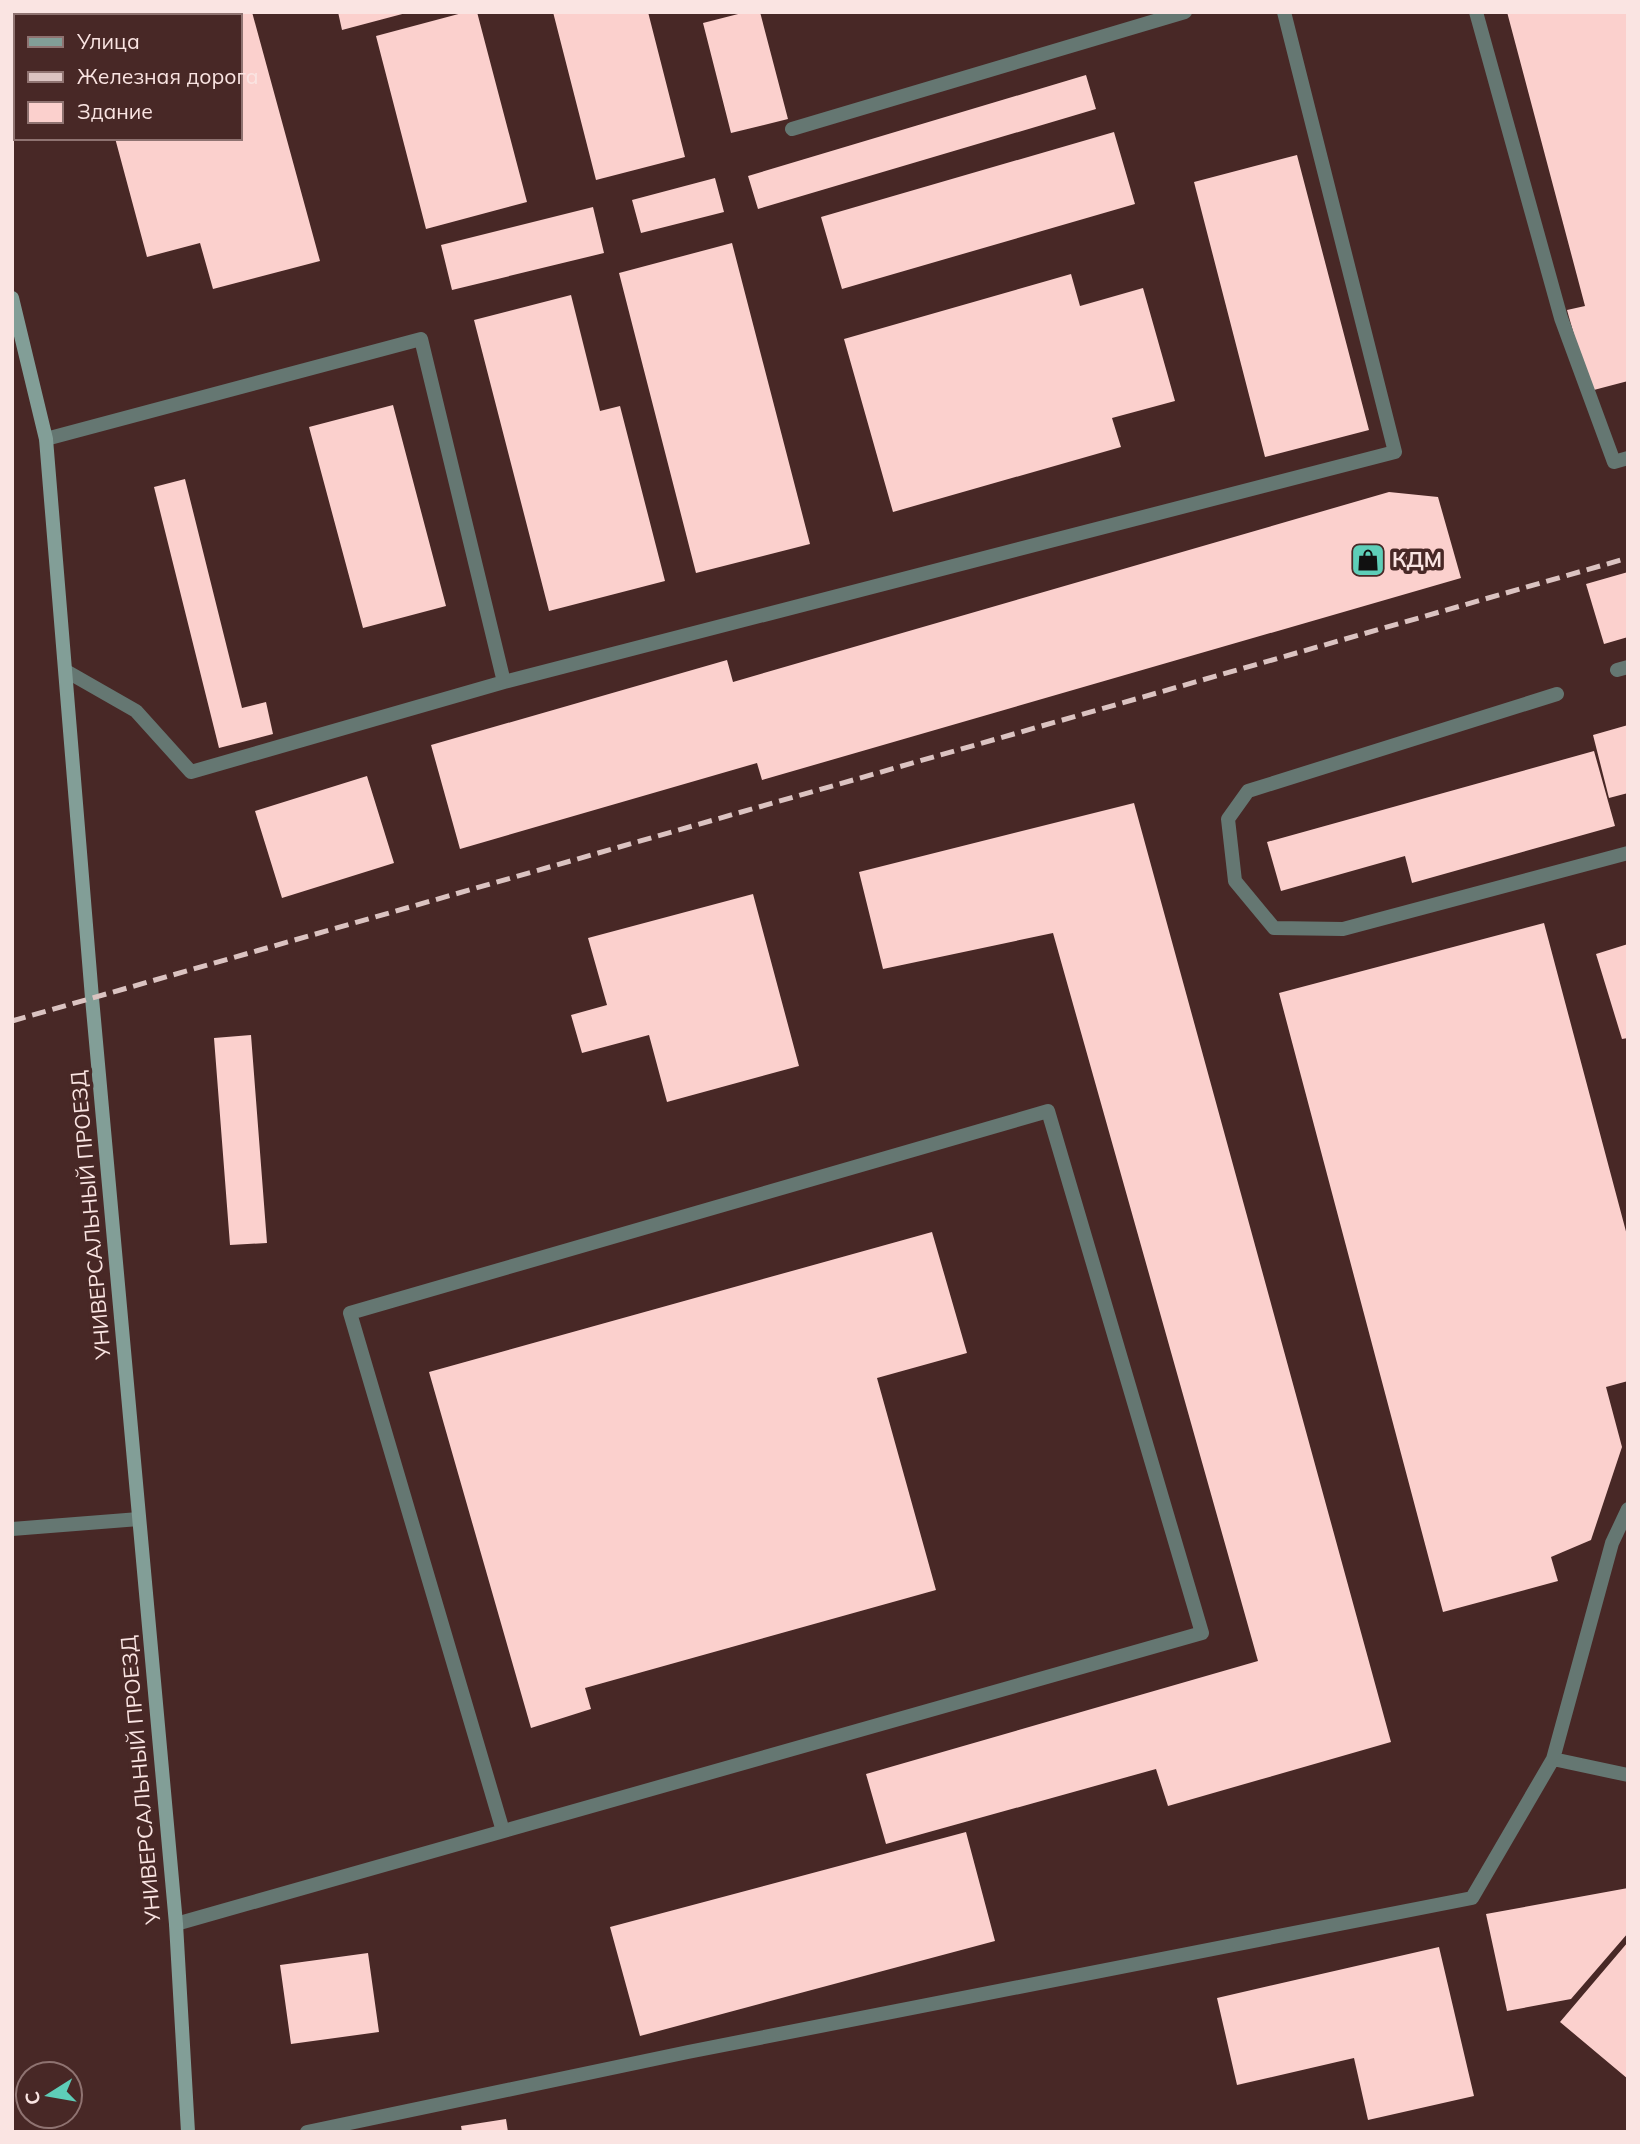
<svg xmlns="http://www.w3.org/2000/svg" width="1640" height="2144" viewBox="0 0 1640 2144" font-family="Mulish,sans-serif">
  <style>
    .building { fill: #fbd0cd }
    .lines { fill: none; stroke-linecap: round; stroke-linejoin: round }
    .lane { stroke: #657772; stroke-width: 14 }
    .street { stroke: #657772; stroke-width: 14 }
    .secondary { stroke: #829e97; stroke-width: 14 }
    .rail { stroke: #dbc3c1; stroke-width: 5; stroke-dasharray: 14 7; stroke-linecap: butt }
    .labels { text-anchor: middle; stroke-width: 7; stroke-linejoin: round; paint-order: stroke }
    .poi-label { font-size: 21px; font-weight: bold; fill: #fae4e2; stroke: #482826; text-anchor: start }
    .street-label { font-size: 21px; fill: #fae4e2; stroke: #482826 }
  </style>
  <rect width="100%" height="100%" fill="#482826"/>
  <path class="building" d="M101,12H252L320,261L213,289L200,243L147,257L115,138H240V16H102Z
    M338,12H405L406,13L342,30Z
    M466,12H477L527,202L426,229L376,36Z
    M553,12H648L685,157L596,180Z
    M746,12H760L788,119L731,133L703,23Z
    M1507,12H1628V381L1590,391L1567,310L1585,306Z
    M1086,75L1096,109L758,209L748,176Z
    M1114,132L1135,204L842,289L821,217Z
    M1297,155L1369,430L1265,457L1194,182Z
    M715,178L724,212L641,233L632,200Z
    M593,207L604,253L452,290L441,245Z
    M732,243L810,544L696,573L619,273Z
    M1071,274L1080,306L1143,288L1175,401L1112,418L1121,447L893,512L844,339Z
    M571,295L600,411L620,406L665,581L549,611L474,320Z
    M393,405L446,606L363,628L309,427Z
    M185,479L242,708L266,702L273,734L219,748L154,487Z
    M1389,492L1438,497L1461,578L762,780L757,763L460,849L431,745L727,660L733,682Z
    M1628,572V637L1604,644L1586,584Z
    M1628,725V793L1609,798L1593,735Z
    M1594,751L1615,826L1412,883L1405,856L1281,891L1267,842Z
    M367,776L394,863L282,898L255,811Z
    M1134,803L1391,1742L1168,1806L1156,1769L886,1844L866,1774L1258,1661L1053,933L883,969L859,872Z
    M753,894L799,1066L667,1102L649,1035L582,1053L571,1015L607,1005L588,938Z
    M1544,923L1628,1239V1381L1606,1387L1622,1447L1591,1540L1551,1557L1558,1581L1443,1612L1279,993Z
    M1628,944V1038L1622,1039L1596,954Z
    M251,1035L267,1243L230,1245L214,1038Z
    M932,1232L967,1353L877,1378L936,1590L585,1688L591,1709L531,1728L429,1372Z
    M966,1832L995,1941L640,2036L610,1927Z
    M1628,1888V1933L1571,1999L1507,2011L1486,1914Z
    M1628,1942V2079L1560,2022Z
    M1439,1947L1474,2096L1368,2120L1354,2058L1237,2085L1217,1998Z
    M368,1953L379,2032L291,2044L280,1965Z
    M506,2119L508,2132H462L461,2126Z"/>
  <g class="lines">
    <path class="lane" d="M792,129L1185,12
      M46,439L421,339L504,682L191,772L136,711L66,671
      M1617,670L1628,667
      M504,682L1395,452L1284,12
      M1557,694L1248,791L1228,819L1235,881L1274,928L1343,929L1628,853
      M12,1529L139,1519
      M1553,1759L1612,1543L1628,1509
      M176,1924L1202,1633L1048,1111L350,1313L503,1831
      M307,2132L688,2052L1472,1898L1553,1759L1628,1775"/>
    <path class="street" d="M1476,12L1561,318L1614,462L1628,458"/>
    <path class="secondary" d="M12,298L46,439L92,998L176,1924L188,2132"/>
    <path class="rail" d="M12,1021L1628,558"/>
  </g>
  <defs>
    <g id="shop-square" transform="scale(1.75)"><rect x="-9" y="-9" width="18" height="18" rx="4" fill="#5eceb8" stroke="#482826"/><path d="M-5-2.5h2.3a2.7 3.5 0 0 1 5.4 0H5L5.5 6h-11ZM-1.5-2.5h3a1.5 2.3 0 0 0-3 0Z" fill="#111"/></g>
  </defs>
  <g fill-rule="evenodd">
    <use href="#shop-square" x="1368" y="560"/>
  </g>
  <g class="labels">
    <g class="poi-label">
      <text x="1392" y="567">КДМ</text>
    </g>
    <g class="street-label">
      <text transform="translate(91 1215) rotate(-95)" y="7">УНИВЕРСАЛЬНЫЙ ПРОЕЗД</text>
      <text transform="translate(141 1780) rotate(-95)" y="7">УНИВЕРСАЛЬНЫЙ ПРОЕЗД</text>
    </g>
  </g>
  <rect width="1640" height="2144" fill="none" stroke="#fae4e2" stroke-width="28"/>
  <rect x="14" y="14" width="228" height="126" fill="#482826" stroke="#8f7371" stroke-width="2"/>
  <rect x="28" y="37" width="35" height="10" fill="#829e97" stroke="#8f7371" stroke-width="2"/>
  <text x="77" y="49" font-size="21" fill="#fae4e2">Улица</text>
  <rect x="28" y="72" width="35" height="10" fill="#dbc3c1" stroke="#8f7371" stroke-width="2"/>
  <text x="77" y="84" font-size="21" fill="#fae4e2">Железная дорога</text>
  <rect x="28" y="102" width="35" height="21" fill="#fbd0cd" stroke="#8f7371" stroke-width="2"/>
  <text x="77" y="119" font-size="21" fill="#fae4e2">Здание</text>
  <g transform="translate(49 2095) rotate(259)"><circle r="33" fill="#482826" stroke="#8f7371" stroke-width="2"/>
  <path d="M0-5L12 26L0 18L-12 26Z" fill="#5eceb8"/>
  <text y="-10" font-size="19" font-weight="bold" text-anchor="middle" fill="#fae4e2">С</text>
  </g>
</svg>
